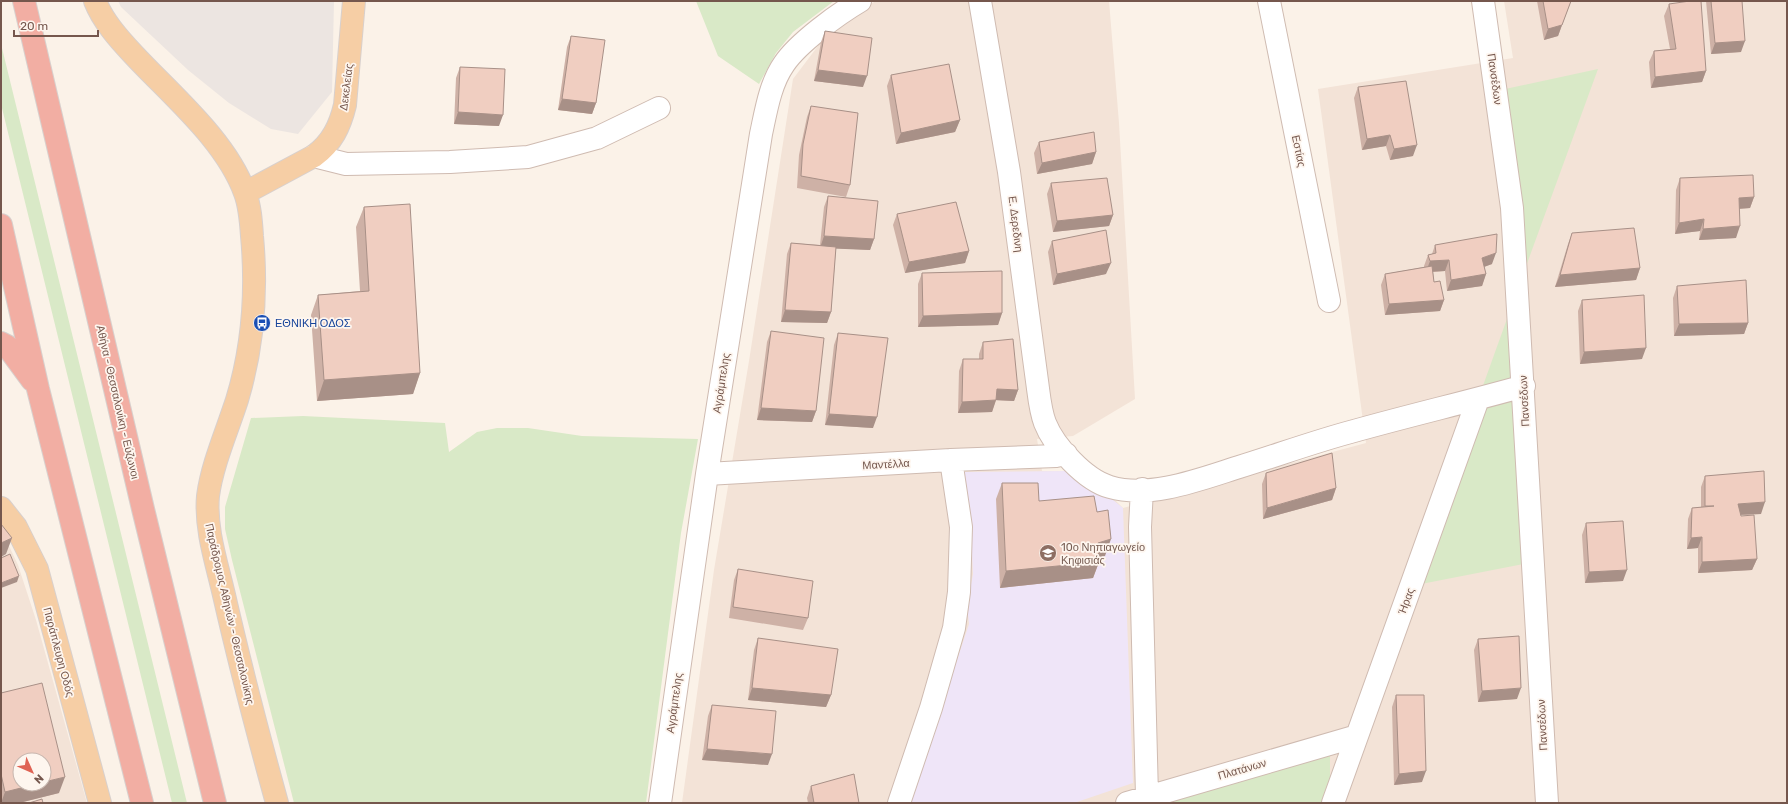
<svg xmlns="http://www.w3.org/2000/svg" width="1788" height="804" viewBox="0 0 1788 804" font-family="Rubik,sans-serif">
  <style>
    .residential { fill: #f3e3d7; fill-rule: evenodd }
    .industrial { fill: #ece5e1 }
    .education { fill: #efe5f8 }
    .green { fill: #d9e9c7 }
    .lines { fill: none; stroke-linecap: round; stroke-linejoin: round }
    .minor-casing { stroke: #cfbbb1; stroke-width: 24 }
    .major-casing { stroke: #d8d0cd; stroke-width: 24 }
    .highway-casing { stroke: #d8d0cd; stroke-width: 24 }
    .minor { stroke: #fff; stroke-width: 22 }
    .major { stroke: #f6cea5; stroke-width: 22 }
    .highway { stroke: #f2aea3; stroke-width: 22 }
    .wall { fill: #ceb1a6 }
    .shaded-wall { fill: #a89087 }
    .building { fill: #f0cec1; stroke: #a89087 }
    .labels { text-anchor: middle; stroke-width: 3.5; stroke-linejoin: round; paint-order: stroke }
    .street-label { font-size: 11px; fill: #75574d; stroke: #fef6ef }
    .transit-label { font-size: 11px; fill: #164399; stroke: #fef6ef; text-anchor: start }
    .education-label { font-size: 11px; fill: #785e54; stroke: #fef6ef; text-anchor: start }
  </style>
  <rect width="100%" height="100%" fill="#fbf2e8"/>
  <path class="residential" d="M876,1H1109L1119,123L1135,399L1073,436L1037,439L1042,471H1069L1116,501L1123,508L1366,443L1318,89L1513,58L1504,1H1787V803H682L714,570L749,361L793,79L821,42L863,8Z
    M1,529L18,565L36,620L87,803H1ZM20,760H44V784H20Z"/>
  <path class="industrial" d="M118,1H334L332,92L298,134L271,129L229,103L188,70L121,7Z"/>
  <path class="education" d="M1069,471L1102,491L1123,508L1133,783L1074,803H909L969,624L967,606L973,574L971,533L963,472Z"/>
  <path class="green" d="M696,1H834L793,32L776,53L759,84L718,56Z
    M1,44L187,803H172L1,104Z
    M1598,69L1517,291L1533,562L1411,586L1517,291L1496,91Z
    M303,416L445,423L449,452L477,432L497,428H528L582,436L698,439L681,533L646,803H294L232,560L225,529V507L251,418Z
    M1330,747V803H1131Z"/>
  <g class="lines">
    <g class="minor-casing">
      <path id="minor" d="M980,1L1009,172L1037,381C1039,395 1040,410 1045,423C1054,446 1085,480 1110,487C1150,499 1201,479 1239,467C1278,455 1316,441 1354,431C1411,415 1467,402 1524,386
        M1269,1L1329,301
        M1483,1L1512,208L1547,803
        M314,156L346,164L450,162L528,157L597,138L659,108
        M707,474L951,460L1056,456L1066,454
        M1142,489L1140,527L1147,796
        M660,803L707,474L761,134C766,111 770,84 784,64C798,43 838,14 860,1
        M899,803L931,708L954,628L959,592L961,527L951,460
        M1127,803L1357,736
        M1333,803L1478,399"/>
    </g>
    <g class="major-casing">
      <path id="major" d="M95,1C103,21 118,38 133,54C170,94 226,140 245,193C250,206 251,221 252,236C257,290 253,347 237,400C227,431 212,465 208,496C205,529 217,564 224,595C240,665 258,734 277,803
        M245,193L314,156C332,143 340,126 345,105L354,1
        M1,508L16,527L37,569L100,803"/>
    </g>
    <g class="highway-casing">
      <path id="highway" d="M24,1L143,509L215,803
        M1,225L38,389L142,803
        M1,343L7,346L32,380"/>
    </g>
    <use href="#minor" class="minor"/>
    <use href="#major" class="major"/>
    <use href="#highway" class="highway"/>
  </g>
  <path class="wall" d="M1537,1H1571L1558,36L1544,40Z
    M1706,1H1742L1741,52L1711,54Z
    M1669,4L1706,71L1702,82L1651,88L1649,62L1654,51L1670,49L1664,16Z
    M825,31L863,87L814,81L821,42Z
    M571,36L596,103L592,114L558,110L567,47Z
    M460,67L499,126L454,124L456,78Z
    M891,75L960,120L955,132L896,144L887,86Z
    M1358,87L1413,156L1390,160L1386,146L1362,150L1354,98Z
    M811,106L850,185L846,197L797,188L799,155L807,117Z
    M1039,142L1096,152L1092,164L1037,174L1034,153Z
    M1680,178L1754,197L1750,208L1739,209L1736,238L1699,240L1700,231L1675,234L1676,190Z
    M1051,183L1113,215L1109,226L1053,232L1047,194Z
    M828,196L874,239L870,250L836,248L831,312L827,323L781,322L787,254L791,243L820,245L824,207Z
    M364,207L420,373L413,394L317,401L311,315L318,295L360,291L356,227Z
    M897,214L969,251L965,263L905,273L893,225Z
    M1572,233L1640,268L1636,280L1555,287L1568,244Z
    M1052,241L1106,274L1053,285L1048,252Z
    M1435,245L1492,264L1484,267L1486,274L1482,286L1447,291L1445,271L1433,272L1434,282L1444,300L1440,311L1385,315L1381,285L1385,274L1424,267V266L1428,255L1432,254Z
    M922,273L1002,313L998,325L918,327V284Z
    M1677,286L1748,323L1744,334L1674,336L1673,298Z
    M1582,300L1642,359L1580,364L1578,311Z
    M771,331L816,411L812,422L757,420L767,342Z
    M838,333L873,428L825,425L834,345Z
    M983,342L1018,390L1014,401L996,400L992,412L958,413L959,371L963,359H979V354Z
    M1266,473L1336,488L1332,500L1263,519L1262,484Z
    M1705,476L1761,514L1740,515L1757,559L1752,570L1698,573V548L1687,549L1688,519L1692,508L1701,507V487Z
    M1002,483L1039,501L1097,512L1105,556L1099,557V562L1093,578L1000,588L996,499Z
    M1586,523L1623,581L1585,583L1582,535Z
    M738,569L808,618L803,630L729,618L734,580Z
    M758,638L831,695L826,707L748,700L754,650Z
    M1478,639L1517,699L1478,702L1474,650Z
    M1,693L59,793L19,803H1Z
    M1396,695L1422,782L1394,785L1392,707Z
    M712,705L768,765L702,760L708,716Z
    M811,786L859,803H808L807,798Z"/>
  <path class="shaded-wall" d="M1562,25L1558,36L1544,40L1548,29Z
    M1745,41L1741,52L1711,54L1715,43Z
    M818,70L867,76L863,87L814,81Z
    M1706,71L1702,82L1651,88L1655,77Z
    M562,99L596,103L592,114L558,110Z
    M458,112L503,115L499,126L454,124Z
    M960,120L955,132L896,144L901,133Z
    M1390,135L1386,146L1362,150L1367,139Z
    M1417,145L1413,156L1390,160L1394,149Z
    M1096,152L1092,164L1037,174L1042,163Z
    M1754,197L1750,208L1735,209L1739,198Z
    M1113,215L1109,226L1053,232L1057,221Z
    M1704,219L1700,231L1675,234L1679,223Z
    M1740,226L1736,238L1699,240L1703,229Z
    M824,236L874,239L870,250L820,248Z
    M969,251L965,263L905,273L909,262Z
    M1496,253L1492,264L1478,269L1482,258Z
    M1449,260L1445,271L1426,272L1430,261Z
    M1111,263L1106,274L1053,285L1057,274Z
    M1640,268L1636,280L1555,287L1560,275Z
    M1486,274L1482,286L1447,291L1451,280Z
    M1444,300L1440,311L1385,315L1389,304Z
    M785,310L831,312L827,323L781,322Z
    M1002,313L998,325L918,327L923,316Z
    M1748,323L1744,334L1674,336L1679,324Z
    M1646,348L1642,359L1580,364L1584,352Z
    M420,373L413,394L317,401L324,380Z
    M997,389L1018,390L1014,401L993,400Z
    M996,400L992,412L958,413L962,402Z
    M761,408L816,411L812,422L757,420Z
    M829,414L877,417L873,428L825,425Z
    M1336,488L1332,500L1263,519L1267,508Z
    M1765,502L1761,514L1734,515L1738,504Z
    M1702,537L1698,548L1687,549L1691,538Z
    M12,538L6,554L1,557V543Z
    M1111,539L1105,556L1092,559L1098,543Z
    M1757,559L1752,570L1698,573L1702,562Z
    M1099,562L1093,578L1000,588L1006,571Z
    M1627,570L1623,581L1585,583L1589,572Z
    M19,576L17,582L1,588V583Z
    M752,688L831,695L826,707L748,700Z
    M1521,688L1517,699L1478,702L1482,691Z
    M707,749L772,754L768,765L702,760Z
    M1426,771L1422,782L1394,785L1399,774Z
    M65,777L59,793L19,803H1L5,792L37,784H44V782Z"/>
  <path class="building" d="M1543,1H1571L1562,25L1548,29Z
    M1690,1H1701L1706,71L1655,77L1654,51L1676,49L1669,4Z
    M1711,1H1742L1745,41L1715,43Z
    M825,31L872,38L867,76L818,70Z
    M571,36L605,40L596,103L562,99Z
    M949,64L960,120L901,133L891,75Z
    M460,67L505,69L503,115L458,112Z
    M1406,81L1417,145L1394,149L1390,135L1367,139L1358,87Z
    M811,106L858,113L850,185L801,176L803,144Z
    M1094,132L1096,152L1042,163L1039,142Z
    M1753,175L1754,197L1739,198L1740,226L1703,229L1704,219L1679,223L1680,178Z
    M1107,178L1113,215L1057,221L1051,183Z
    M828,196L878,201L874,239L824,236Z
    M956,202L969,251L909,262L897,214Z
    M410,204L420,373L324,380L318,295L369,291L364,207Z
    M1634,228L1640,268L1560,275L1572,233Z
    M1106,230L1111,263L1057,274L1052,241Z
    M1497,234L1496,253L1482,258L1486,274L1451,280L1449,260L1430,261L1428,255L1436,253L1435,245Z
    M791,243L836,247L831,312L785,310Z
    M1432,266L1434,282L1440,281L1444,300L1389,304L1385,274Z
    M1002,271V313L923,316L922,273Z
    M1746,280L1748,323L1679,324L1677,286Z
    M1644,295L1646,348L1584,352L1582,300Z
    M771,331L824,338L816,411L761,408Z
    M838,333L888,338L877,417L829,414Z
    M1013,339L1018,390L997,389L996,400L962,402L963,359H983V342Z
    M1332,453L1336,488L1267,508L1266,473Z
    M1764,471L1765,502L1738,504L1741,516L1754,515L1757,559L1702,562V537L1691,538L1692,508L1714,506H1705V476Z
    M1002,483H1038L1039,501L1094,496L1097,512L1108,510L1111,539L1098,543L1099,562L1006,571Z
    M1623,521L1627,570L1589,572L1586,523Z
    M1,524L12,538L1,543Z
    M10,554L19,576L1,583V558Z
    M738,569L813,581L808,618L733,607Z
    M1519,636L1521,688L1482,691L1478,639Z
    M758,638L838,649L831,695L752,688Z
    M42,683L65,777L44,782V760H20V784H37L5,792L1,774V693Z
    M1396,695H1424L1426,771L1399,774Z
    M712,705L776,711L772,754L707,749Z
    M854,774L859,803H814L811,786Z
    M42,799L43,803H29Z"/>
  <defs>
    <g id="bus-disc" transform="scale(0.9)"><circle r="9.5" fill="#1a4fb4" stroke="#fef6ef"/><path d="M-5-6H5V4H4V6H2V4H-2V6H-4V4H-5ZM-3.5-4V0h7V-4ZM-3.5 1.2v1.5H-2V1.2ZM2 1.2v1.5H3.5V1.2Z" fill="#fff"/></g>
    <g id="school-disc" transform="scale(0.9)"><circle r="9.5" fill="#8d6e63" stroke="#fef6ef"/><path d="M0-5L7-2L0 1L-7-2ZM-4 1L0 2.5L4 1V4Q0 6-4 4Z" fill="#fff"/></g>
  </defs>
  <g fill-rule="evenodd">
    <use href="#bus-disc" x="262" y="323"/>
    <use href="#school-disc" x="1048" y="553"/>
  </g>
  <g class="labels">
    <g class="street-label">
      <text transform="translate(1495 79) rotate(82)" y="4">Πανσέδων</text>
      <text transform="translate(346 87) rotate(-83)" y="4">Δεκελείας</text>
      <text transform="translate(1299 151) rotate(78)" y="4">Εστίας</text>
      <text transform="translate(1016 224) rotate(83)" y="4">Ε. Δερεδινη</text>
      <text transform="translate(721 383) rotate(-81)" y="4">Αγράμπελης</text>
      <text transform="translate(1524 401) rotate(-93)" y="4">Πανσέδων</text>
      <text transform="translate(118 402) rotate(77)" y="4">Αθήνα - Θεσσαλονίκη - Εύζωνοι</text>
      <text transform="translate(886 464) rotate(-3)" y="4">Μαντέλλα</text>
      <text transform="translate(1406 601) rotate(-70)" y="4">Ήρας</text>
      <text transform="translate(230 614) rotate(77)" y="4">Παράδρομος Αθηνών - Θεσσαλονίκης</text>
      <text transform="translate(59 652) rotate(75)" y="4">Παράπλευρη Οδός</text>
      <text transform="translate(674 703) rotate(-82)" y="4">Αγράμπελης</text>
      <text transform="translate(1542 725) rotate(-93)" y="4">Πανσέδων</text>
      <text transform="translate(1242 769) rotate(-16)" y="4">Πλατάνων</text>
    </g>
    <g class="transit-label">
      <text x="275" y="327">ΕΘΝΙΚΗ ΟΔΟΣ</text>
    </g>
    <g class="education-label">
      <text x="1061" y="551">10ο Νηπιαγωγείο<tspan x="1061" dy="13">Κηφισιάς</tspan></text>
    </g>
  </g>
  <rect width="1788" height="804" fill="none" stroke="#75574d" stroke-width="4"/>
  <g transform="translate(32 772) rotate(135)"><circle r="19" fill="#fef6ef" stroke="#c7b6ae"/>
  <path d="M0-3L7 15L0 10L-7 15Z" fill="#df6354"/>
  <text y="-6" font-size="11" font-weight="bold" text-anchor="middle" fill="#75574d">N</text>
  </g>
  <path d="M14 30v6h84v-6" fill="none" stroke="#75574d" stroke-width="2"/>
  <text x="20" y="30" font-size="12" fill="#75574d" stroke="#fef6ef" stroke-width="3" paint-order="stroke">20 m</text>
</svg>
